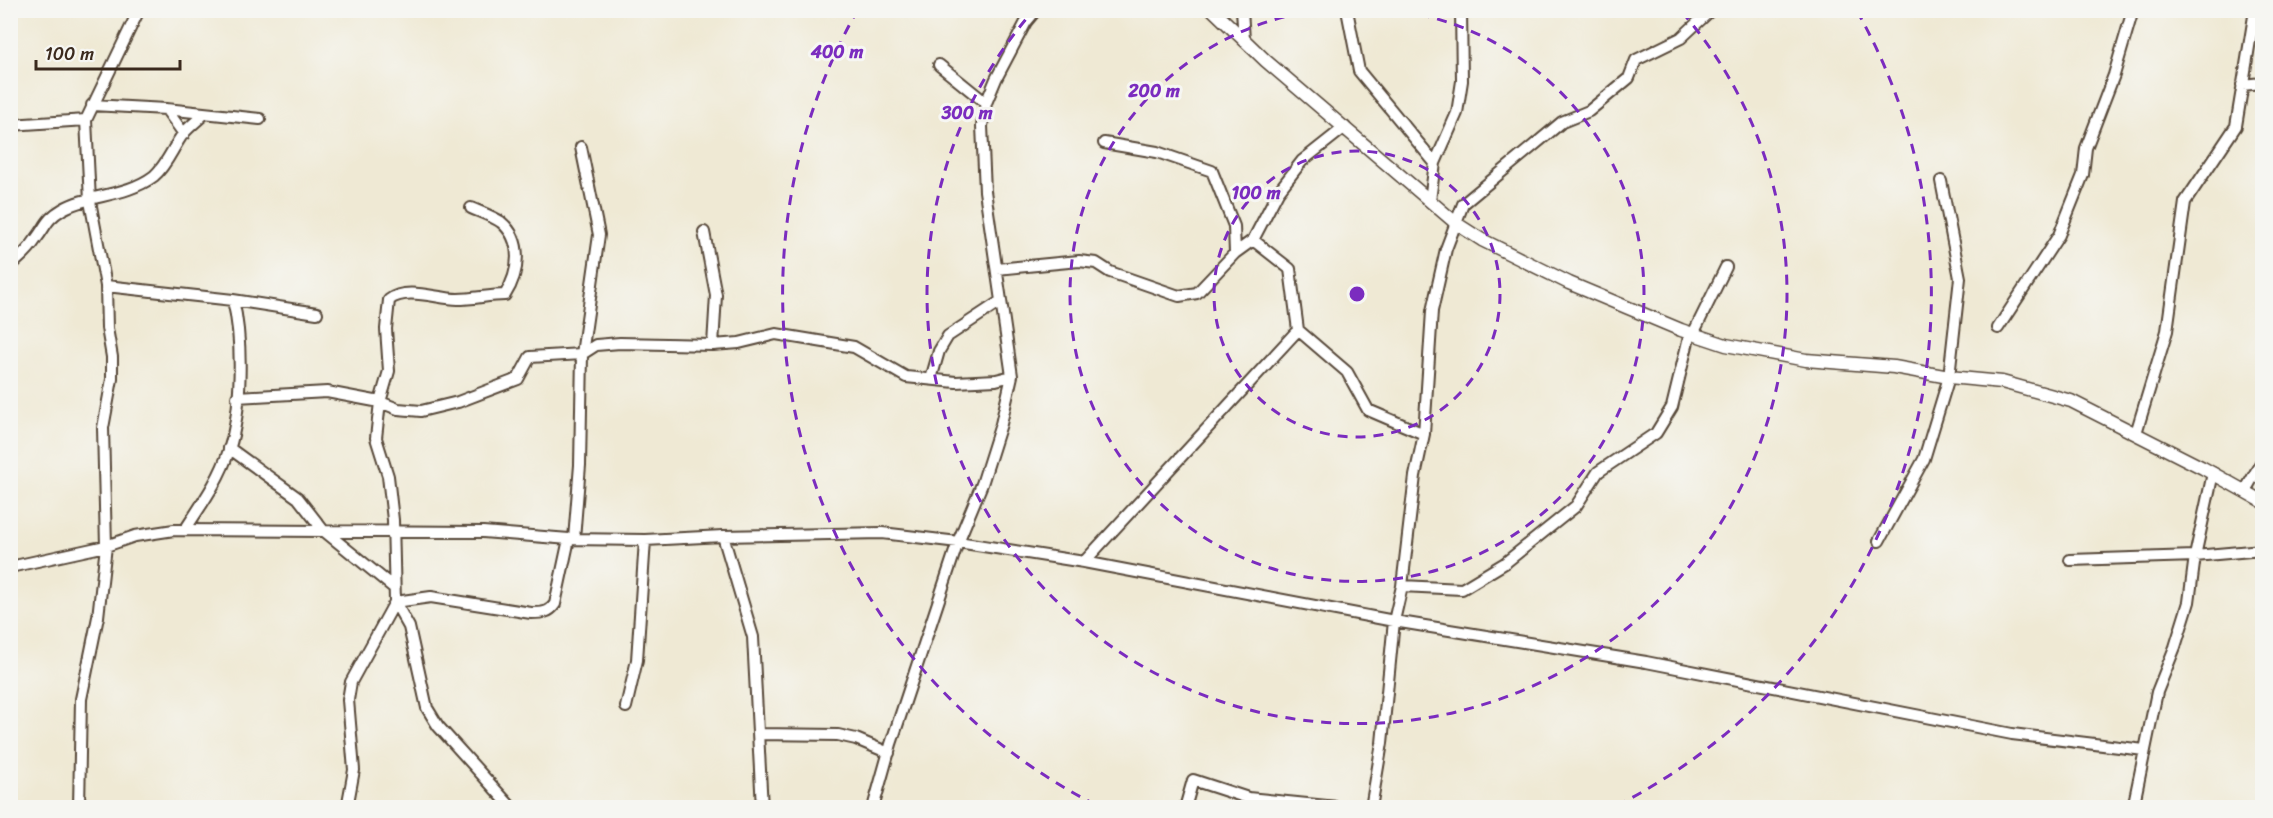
<svg xmlns="http://www.w3.org/2000/svg" width="2273" height="818" viewBox="0 0 2273 818" font-family="Sriracha,sans-serif">
  <style>
    .lines { fill: none; stroke-linecap: round; stroke-linejoin: round }
    .minor-casing { stroke: #564739; stroke-width: 14 }
    .tertiary-casing { stroke: #564739; stroke-width: 15 }
    .minor { stroke: #fff; stroke-width: 10 }
    .tertiary { stroke: #fff; stroke-width: 12 }
    .ring { fill: none; stroke: #7b2cbf; stroke-width: 3; stroke-dasharray: 10 8 }
    .centre { fill: #7b2cbf; stroke: #f6f6f2; stroke-width: 3 }
    .ring-label { font-size: 18px; text-anchor: middle; font-weight: bold; fill: #7b2cbf; stroke: #f6f6f2; stroke-width: 6; stroke-linejoin: round; paint-order: stroke }
  </style>
  <rect width="100%" height="100%" fill="#f6f6f2"/>
  <filter id="ink" filterUnits="userSpaceOnUse"><feTurbulence type="fractalNoise" baseFrequency=".0167" numOctaves="2"/><feDisplacementMap in="SourceGraphic" scale="12" xChannelSelector="R" yChannelSelector="G"/><feConvolveMatrix kernelMatrix="1 2 1 2 8 2 1 2 1" color-interpolation-filters="sRGB"/></filter>
  <filter id="wash" filterUnits="userSpaceOnUse"><feTurbulence type="fractalNoise" baseFrequency=".008" numOctaves="4" result="noise"/><feDisplacementMap in="SourceGraphic" scale="24" xChannelSelector="R" yChannelSelector="G"/><feGaussianBlur stdDeviation="1.35" result="paint"/><feColorMatrix in="noise" values="0 0 0 0 0 0 0 0 0 0 0 0 0 0 0 0 0 1.4 0 .05"/><feComposite in="paint" operator="in"/></filter>
  <g filter="url(#wash)">
    <rect width="100%" height="100%" fill="#efe9d4"/>
  </g>
  <g filter="url(#ink)">
    <g class="lines">
      <g class="minor-casing">
        <path id="minor" d="M139,10L86,120L90,201L106,286L107,328L112,357V379L103,428L106,546L135,536L174,530L483,532L569,539L645,540L723,536L882,533L958,542L1084,562L1394,621L1646,662L2012,734L2144,750
          M1242,10L1244,40
          M1347,10L1359,71L1435,163
          M939,65L986,103
          M2242,85L2262,83
          M92,105L166,109L260,119
          M166,109L184,134
          M10,125L86,120
          M1104,143L1157,152L1212,171L1234,226L1235,253
          M1430,200L1435,163L1457,113L1462,81L1461,10
          M471,208C480,212 492,216 501,222C524,241 519,273 505,295C489,295 474,299 458,299C437,299 407,286 389,300L386,329L389,371L380,402L376,438L388,476L393,520L395,602L409,627L427,708L438,726L512,808
          M704,232L716,295L713,345
          M1253,240L1290,269L1298,330L1347,372L1368,410L1424,434
          M10,266C20,258 29,250 36,239C47,225 46,219 63,209C89,194 126,197 154,176C167,165 173,147 183,134C189,127 197,121 203,115
          M997,269L1079,261L1096,263L1110,272L1179,296L1197,293L1235,253L1253,240L1278,192L1302,161L1345,127
          M106,286L233,300L317,313
          M1998,328L2059,235L2083,175L2086,148L2114,75L2133,10
          M931,379L939,351L948,336L1001,301
          M237,397L327,392L380,402L398,409L421,411L458,402L518,379L530,357L582,354L596,345L620,343L713,345L739,343L776,334L854,347L906,377L956,382L996,380L1012,376
          M2136,433L2167,331L2185,202L2236,126L2255,10
          M229,448L298,498L323,530L393,587
          M2245,491L2262,461
          M185,530C201,505 220,479 229,450C242,409 243,341 233,300
          M723,536L753,637L762,808
          M574,539L580,465L582,354L599,235L581,147
          M1879,541L1924,459L1949,377L1960,278L1941,181
          M2070,560L2195,556L2262,550
          M1084,562L1298,330
          M10,567L106,546L98,617L81,699L79,808
          M1402,586L1462,589L1505,563L1576,506L1598,472L1656,433L1672,407L1690,333L1693,334L1726,267
          M395,602L431,597L531,613C542,613 549,613 555,604L569,539
          M626,707L637,660L645,540
          M758,734L838,735L856,739L889,753
          M347,808L354,770L348,700L351,682L395,602
          M873,808L891,744L958,542L982,484L1001,424L1012,376L985,191L982,126L986,103L996,79L1026,22L1036,10
          M1185,808L1193,780L1248,798L1347,808
          M1371,808L1382,743L1394,621L1402,586L1415,476L1424,434L1432,311L1446,249L1463,204L1562,122L1589,111L1629,78L1636,60L1681,38L1711,10
          M2133,808L2157,692L2175,647L2189,602L2195,556L2213,473"/>
      </g>
      <g class="tertiary-casing">
        <path id="tertiary" d="M1213,10L1266,61L1457,224L1482,240L1569,283L1681,330L1726,345L1806,360L1894,367L1949,377L2002,382L2071,401L2203,468L2262,501"/>
      </g>
      <use href="#minor" class="minor"/>
      <use href="#tertiary" class="tertiary"/>
    </g>
  </g>
  <g class="ring">
    <circle cx="1357" cy="294" r="143"/>
    <path d="M1402 11A287 287 0 1 1 1312 11"/>
    <path d="M1682 12A430 430 0 1 1 1032 12"/>
    <path d="M1096 805A574 574 0 0 1 857 11M1857 11A574 574 0 0 1 1618 805"/>
  </g>
  <circle cx="1357" cy="294" r="9" class="centre"/>
  <g class="ring-label">
    <text x="837" y="58">400 m</text>
    <text x="1154" y="97">200 m</text>
    <text x="967" y="119">300 m</text>
    <text x="1256" y="199">100 m</text>
  </g>
  <rect width="2273" height="818" fill="none" stroke="#f6f6f2" stroke-width="36"/>
  <path d="M36 60v9h144v-9" fill="none" stroke="#3b2a1e" stroke-width="3"/>
  <text x="45" y="60" font-size="18" fill="#3b2a1e" stroke="#f6f6f2" stroke-width="4.5" paint-order="stroke">100 m</text>
</svg>
